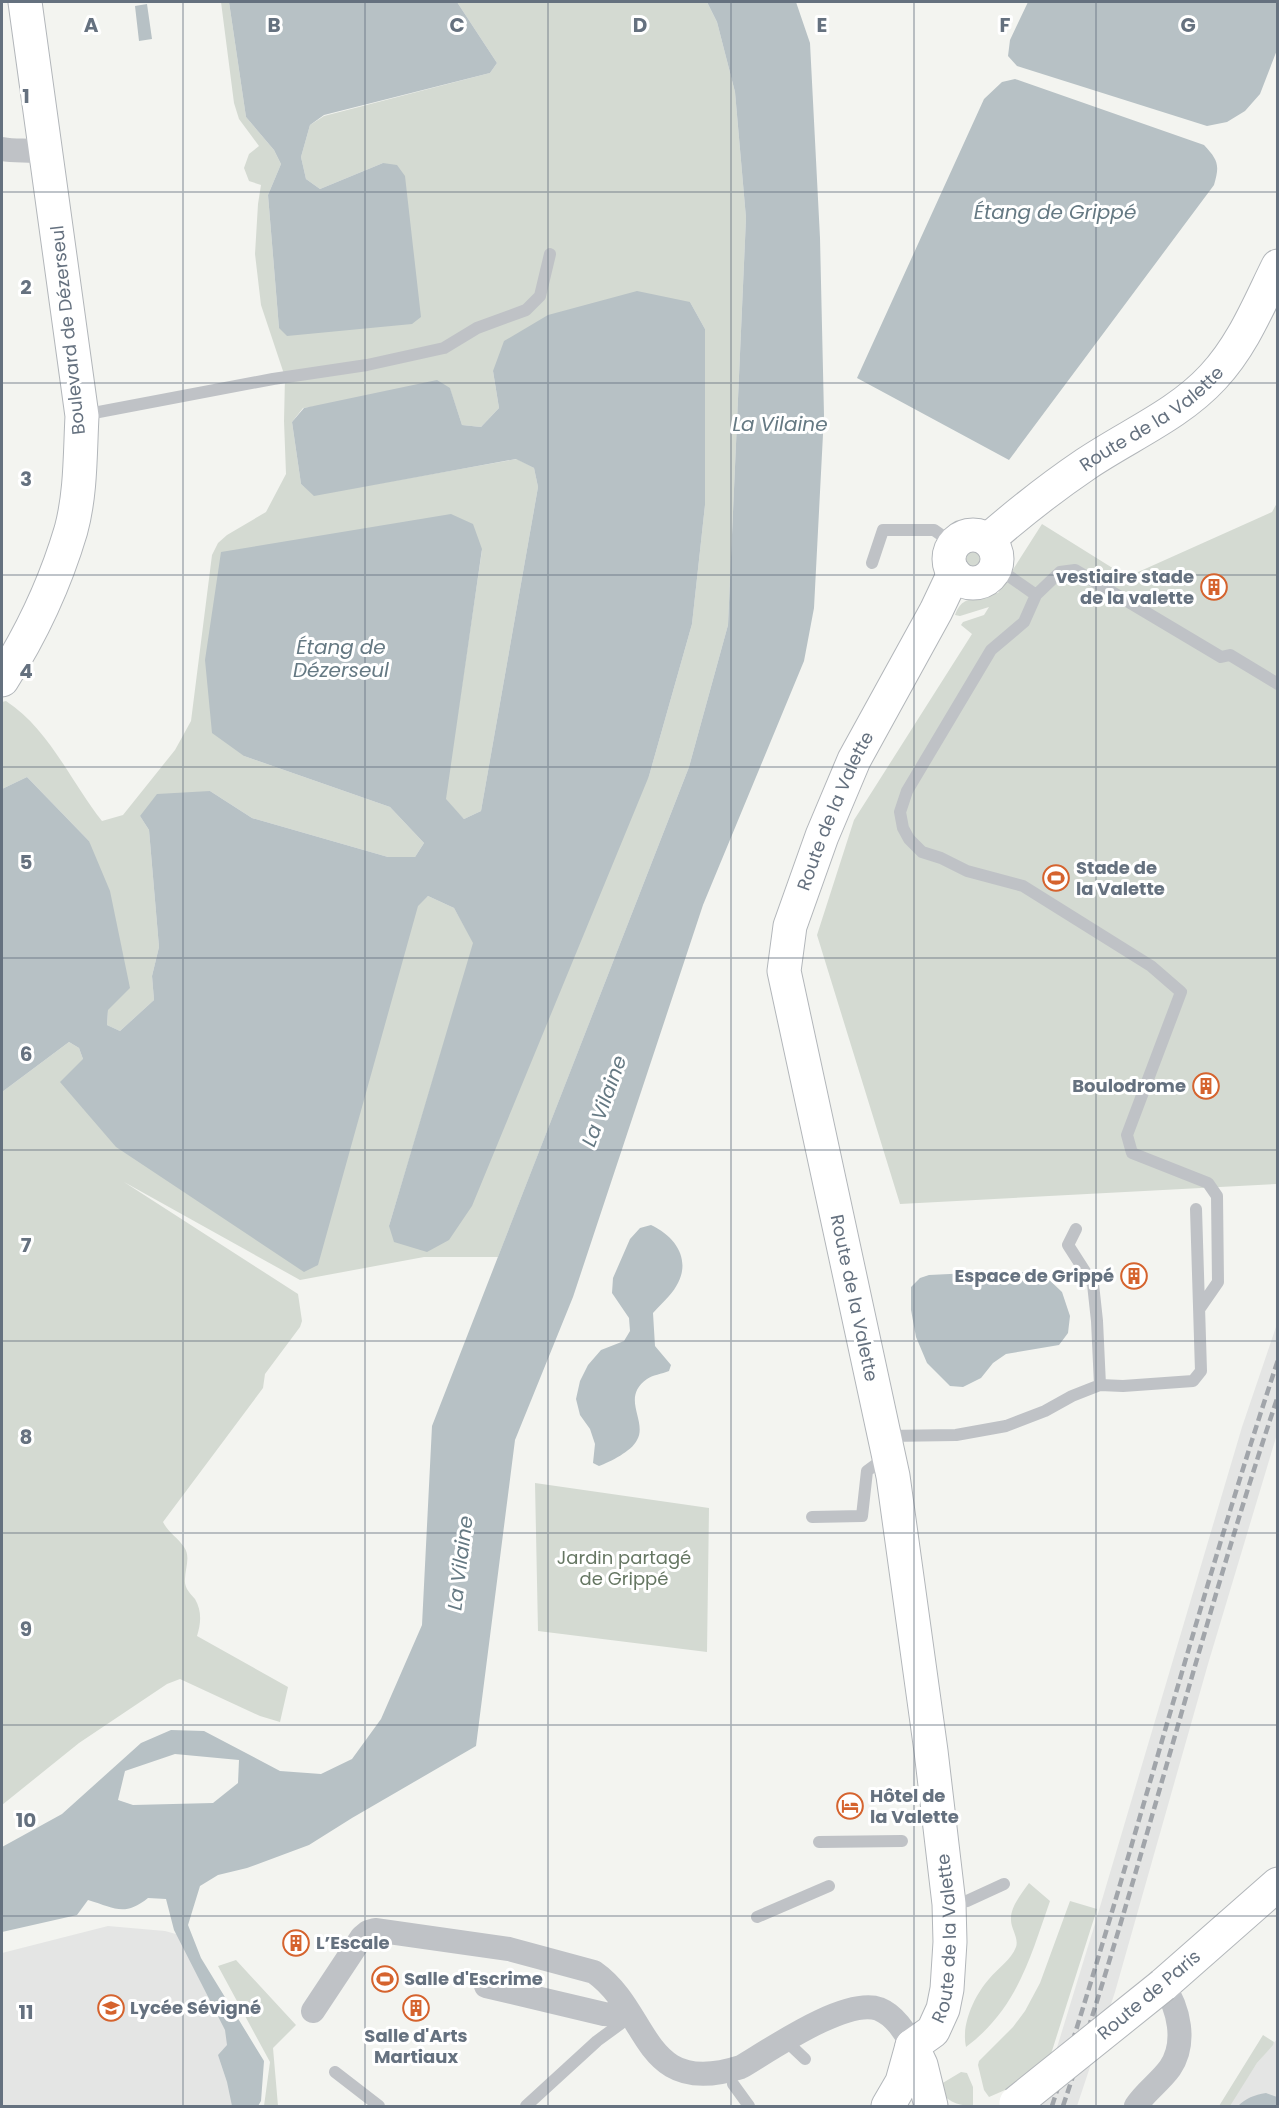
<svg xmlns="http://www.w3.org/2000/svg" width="1279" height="2108" viewBox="0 0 1279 2108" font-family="Poppins,sans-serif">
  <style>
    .built { fill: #e4e5e4 }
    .green { fill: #d4dad2 }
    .water { fill: #b7c1c5; fill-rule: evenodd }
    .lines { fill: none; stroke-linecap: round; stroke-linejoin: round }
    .secondary-casing { stroke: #b2b6ba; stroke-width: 35 }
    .lane { stroke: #bfc2c6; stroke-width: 12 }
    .street { stroke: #bfc2c6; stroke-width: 24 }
    .secondary { stroke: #fff; stroke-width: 33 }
    .rail { stroke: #a1a5aa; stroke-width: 4.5; stroke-dasharray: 9 4.5; stroke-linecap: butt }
    .secondary-bridge-casing { stroke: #b2b6ba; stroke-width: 35; stroke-linecap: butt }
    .secondary-bridge { stroke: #fff; stroke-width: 33 }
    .grid { fill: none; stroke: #65717f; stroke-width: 1.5; stroke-opacity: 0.55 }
    .labels { text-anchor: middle; stroke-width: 6; stroke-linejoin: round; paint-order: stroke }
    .street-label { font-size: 18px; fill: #65717f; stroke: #fff }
    .poi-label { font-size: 18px; font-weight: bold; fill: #65717f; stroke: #fff; text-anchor: start }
    .park-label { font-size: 18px; fill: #667763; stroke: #fff }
    .water-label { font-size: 20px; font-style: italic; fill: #657983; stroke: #fff }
    .grid-label { font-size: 20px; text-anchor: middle; font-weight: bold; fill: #65717f; stroke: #fff; stroke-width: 6; stroke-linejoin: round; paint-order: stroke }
  </style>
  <rect width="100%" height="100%" fill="#f3f4f0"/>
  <path class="built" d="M1277,1324V1434L1208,1664L1115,1992L1077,2106H1039L1094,1927L1242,1427Z
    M108,1926L165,1931L183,1936L249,2063L248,2106H2V1953Z
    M1277,2039V2106H1229L1257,2063Z"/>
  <path class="green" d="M221,2H229L246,117L274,150L281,164L268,195L279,328L383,163L320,189L306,179L301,157L310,125L324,116L490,73L497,63L457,2H707L717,22L735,92L746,218L728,625L689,767L498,1257H424L300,1280L124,1182L298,1294L302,1321L300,1327L265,1374L263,1388L163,1522C168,1532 178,1538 184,1547C191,1557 185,1568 185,1579C184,1588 190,1593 195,1599C202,1611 201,1623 197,1636L288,1687L280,1722L260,1716L180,1679L167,1684L79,1743L2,1805V1092L69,1042L79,1048L83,1059L417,906L428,896L454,908L474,943L389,1226L649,776L692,624L705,505V329L690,302L493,371L499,408L481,427L462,425L450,389L303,408L292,422L301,484L314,495L517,459L534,468L538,487L481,811L464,819L445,799L482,550L244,756L390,807L424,843L415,857H388L252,818L210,791L140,816L149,830L159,947L152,976L154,1000L120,1031L107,1025L108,1010L89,841L27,777L2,789V702L6,701C49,729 71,782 102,821L123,815L175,750L191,721L212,555L218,543L227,535L266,512L286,474L284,421L285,377L261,305L255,254L258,204L261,185L249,181L244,168L249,154L259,146L239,119L234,103Z
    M1277,503V1184L900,1204L817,935L854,820L972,634L961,625L963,622L984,615L989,607L960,616L955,615C960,602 965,600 978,598C985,596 991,593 998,593L1042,524L1127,577L1272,512Z
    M967,541L974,542L986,551C989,566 983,573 968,576L954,559L957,550Z
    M535,1483L709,1508L707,1652L538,1631Z
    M1029,1883L1050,1901C1030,1958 1017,2009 966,2047C961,2025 974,1996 989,1979C998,1968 1011,1960 1016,1947C1019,1938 1011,1929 1011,1920C1010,1907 1022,1893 1029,1883Z
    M1070,1901L1097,1909L1051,2054L1012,2087L989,2097L984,2090L978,2065L979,2061L1013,2027L1025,2011L1040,1983Z
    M236,1960L296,2025L273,2048L278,2106H264L270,2062L218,1966Z
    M1263,2035L1274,2042L1273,2045L1257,2063L1230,2106H1219Z
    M961,2072L967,2073L973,2087V2106C956,2106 946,2100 936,2087Z"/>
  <path class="water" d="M229,2H457L497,63L490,73L324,115L310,125L301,157L306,179L320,189L383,163L397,165L405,176L421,317L412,324L287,336L279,328L268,195L281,164L274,150L246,117Z
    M707,2H796L810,43L820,238L824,415L814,608L804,661L703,905L573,1297L515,1440L476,1746L352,1818L309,1845L247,1868L218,1875L200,1886L188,1925L201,1958L264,2061L261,2101L258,2106H232L227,2082L218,2055L227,2045L225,2030L174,1930L166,1899L148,1898C124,1917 115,1908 88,1900L77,1915L2,1932V1847L62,1814L141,1743L171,1730L204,1731L280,1771L321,1774L352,1759L381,1719L422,1625L432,1426L689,767L728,625L746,218L735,92L717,22ZM175,1754L239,1760L238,1783L213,1803L133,1805L118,1800L125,1771Z
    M1028,2H1277V50L1260,94L1245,111L1227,122L1207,126L1017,66L1008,56L1010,40Z
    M147,4L152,39L139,41L135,6Z
    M1015,79L1204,145C1218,160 1220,165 1214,185L1009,460L857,378L984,99L1002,82Z
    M637,291L690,302L705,329V505L692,624L649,776L472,1206L449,1240L427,1252L394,1242L389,1226L473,943L454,908L428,896L418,906L318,1265L304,1272L116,1147L60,1082L83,1059L79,1048L69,1042L2,1092V789L27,777L89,841L110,891L130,988L108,1010L107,1025L120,1031L154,1000L152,976L159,947L149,830L140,816L157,794L210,791L252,818L388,857H415L424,843L390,807L244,756L212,733L205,660L221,552L451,514L473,524L482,549L446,799L464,819L481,811L538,487L534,468L516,459L314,496L301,484L292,422L304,408L437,380L450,388L462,425L481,427L499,408L493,371L504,341L548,315Z
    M651,1225C682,1240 694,1268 669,1296C664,1302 658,1307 653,1313L655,1346L671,1365L669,1371C662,1374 652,1375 647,1379C620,1398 648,1421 637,1440C632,1451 610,1462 599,1466L593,1463L595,1444L590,1429L580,1415L576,1399L580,1381L588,1365L601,1350L624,1341L630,1331L629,1318L612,1293L613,1278L630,1239L640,1228Z
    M1012,1271L1044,1275L1062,1292L1070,1316L1068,1333L1059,1345L1006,1354L993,1363L981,1378L963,1387L950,1386L927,1363L916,1337L911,1310V1287L920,1278L929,1275Z
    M1266,2093L1277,2097V2106H1238C1246,2098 1254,2095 1266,2093Z"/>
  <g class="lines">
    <g class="secondary-casing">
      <g id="secondary">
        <circle cx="973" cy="559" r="24"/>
        <path id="s1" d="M988,540C1019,513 1052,487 1086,464C1129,435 1178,415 1213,377C1243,345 1259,304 1278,266"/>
        <path d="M2,680C32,633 55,584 71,530C81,493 80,453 82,416L25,2"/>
        <path d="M1163,1985L1278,1884"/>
        <path d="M912,2046L921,2065L931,2106"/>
        <path id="s2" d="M888,2106L902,2082L912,2046L933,2031L943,2009L947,1989L950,1942L949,1904L931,1751L893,1476L784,971L790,926L822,836L854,760L936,611L954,573"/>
      </g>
    </g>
    <path class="lane" d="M83,415L273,379L367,365L444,348L477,328L526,310L540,296L550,254
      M872,563L883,530H934L954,544
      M996,567L1036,595L1024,622L991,650L907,791L900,812L903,828L909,839L922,852L941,858L967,871L1023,886L1151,966L1181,992L1127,1135L1132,1153L1208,1183L1217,1196L1218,1282L1200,1308
      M1036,595L1060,572L1075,570L1221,657L1230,655L1278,684
      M1076,1229L1068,1245L1093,1284L1097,1321L1100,1385
      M887,1436L956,1435L1006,1426L1045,1411L1072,1396L1100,1385L1123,1386L1193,1381L1201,1371L1196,1209
      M812,1517L862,1516L867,1471L886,1457
      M819,1842L902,1841
      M950,1904L967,1901L1004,1884
      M757,1917L829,1886
      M786,2041L805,2059
      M335,2072L379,2106
      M733,2084L749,2106
      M526,2106L597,2041L627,2019"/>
    <path class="street" d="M2,149C17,152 31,149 46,153
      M486,1986L604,2014L631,2016
      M313,2011L362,1937L368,1932L375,1930L509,1949L594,1972C651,2012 641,2099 741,2067C770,2050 846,1997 879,2009C894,2015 906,2032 912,2046
      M1136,2106C1145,2092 1160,2082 1170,2068C1187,2043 1179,2008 1163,1985"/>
    <use href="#secondary" class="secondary"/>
    <path class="rail" d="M1052,2106C1132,1859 1196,1607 1278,1360
      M1063,2106C1142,1872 1199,1631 1278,1396"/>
    <g class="secondary-bridge-casing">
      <path id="secondary-bridge" d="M1016,2103L1163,1985"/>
    </g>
    <use href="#secondary-bridge" class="secondary-bridge"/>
  </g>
  <path class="grid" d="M183,2V2106M365,2V2106M548,2V2106M731,2V2106M914,2V2106M1096,2V2106M2,192H1278M2,383H1278M2,575H1278M2,767H1278M2,958H1278M2,1150H1278M2,1341H1278M2,1533H1278M2,1725H1278M2,1916H1278"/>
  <defs>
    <g id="building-ring" transform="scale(1.35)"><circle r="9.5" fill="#fff" stroke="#d5632e" stroke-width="1.5"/><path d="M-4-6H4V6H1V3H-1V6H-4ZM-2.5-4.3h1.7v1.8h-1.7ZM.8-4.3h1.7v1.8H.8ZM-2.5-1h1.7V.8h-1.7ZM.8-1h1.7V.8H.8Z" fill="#d5632e"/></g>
    <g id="stadium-ring" transform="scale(1.35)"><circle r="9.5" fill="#fff" stroke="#d5632e" stroke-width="1.5"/><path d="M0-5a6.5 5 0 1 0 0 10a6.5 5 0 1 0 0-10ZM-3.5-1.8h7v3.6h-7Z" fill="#d5632e"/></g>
    <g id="hotel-ring" transform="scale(1.35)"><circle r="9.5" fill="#fff" stroke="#d5632e" stroke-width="1.5"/><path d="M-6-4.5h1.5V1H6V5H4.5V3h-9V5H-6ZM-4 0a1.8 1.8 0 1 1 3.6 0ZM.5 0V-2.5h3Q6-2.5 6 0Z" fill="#d5632e"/></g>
    <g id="school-ring" transform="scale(1.35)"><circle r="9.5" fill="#fff" stroke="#d5632e" stroke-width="1.5"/><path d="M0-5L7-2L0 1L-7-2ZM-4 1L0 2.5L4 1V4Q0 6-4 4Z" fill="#d5632e"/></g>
  </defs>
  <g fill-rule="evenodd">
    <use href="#building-ring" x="1214" y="587"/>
    <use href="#stadium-ring" x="1056" y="878"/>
    <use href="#building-ring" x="1206" y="1086"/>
    <use href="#building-ring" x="1134" y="1276"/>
    <use href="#hotel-ring" x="850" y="1806"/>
    <use href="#building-ring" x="296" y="1943"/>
    <use href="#stadium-ring" x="385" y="1979"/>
    <use href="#school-ring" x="111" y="2008"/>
    <use href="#building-ring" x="416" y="2008"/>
  </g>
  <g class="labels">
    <g class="street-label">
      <text transform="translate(68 330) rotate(-96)" y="6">Boulevard de Dézerseul</text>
      <text dy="6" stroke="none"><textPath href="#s1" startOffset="204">Route de la Valette</textPath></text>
      <text dy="6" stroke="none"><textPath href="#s2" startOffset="1338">Route de la Valette</textPath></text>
      <text transform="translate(854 1298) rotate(78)" y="6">Route de la Valette</text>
      <text dy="6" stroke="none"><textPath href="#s2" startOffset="186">Route de la Valette</textPath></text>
      <text transform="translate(1149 1995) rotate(-40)" y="6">Route de Paris</text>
    </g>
    <g class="poi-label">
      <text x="1194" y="583" text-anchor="end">vestiaire stade<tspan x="1194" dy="21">de la valette</tspan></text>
      <text x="1076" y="874">Stade de<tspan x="1076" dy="21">la Valette</tspan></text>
      <text x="1186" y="1092" text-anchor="end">Boulodrome</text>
      <text x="1114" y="1282" text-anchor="end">Espace de Grippé</text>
      <text x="870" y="1802">Hôtel de<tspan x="870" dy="21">la Valette</tspan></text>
      <text x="316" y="1949">L’Escale</text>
      <text x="404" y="1985">Salle d'Escrime</text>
      <text x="130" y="2014">Lycée Sévigné</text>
      <text x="416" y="2042" text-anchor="middle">Salle d'Arts<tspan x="416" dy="21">Martiaux</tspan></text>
    </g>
    <g class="park-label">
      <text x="624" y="1564">Jardin partagé<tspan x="624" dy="21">de Grippé</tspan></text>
    </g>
    <g class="water-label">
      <text x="1055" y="219">Étang de Grippé</text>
      <text x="780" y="431">La Vilaine</text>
      <text x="341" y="654">Étang de<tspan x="341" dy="23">Dézerseul</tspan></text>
      <text transform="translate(604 1101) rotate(-70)" y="7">La Vilaine</text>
      <text transform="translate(460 1563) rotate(-83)" y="7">La Vilaine</text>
    </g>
  </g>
  <g class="grid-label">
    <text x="91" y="32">A</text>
    <text x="274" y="32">B</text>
    <text x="457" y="32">C</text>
    <text x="640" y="32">D</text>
    <text x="822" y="32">E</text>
    <text x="1005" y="32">F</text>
    <text x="1188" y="32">G</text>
    <text x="26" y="103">1</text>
    <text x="26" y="294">2</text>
    <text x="26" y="486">3</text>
    <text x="26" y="678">4</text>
    <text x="26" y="869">5</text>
    <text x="26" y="1061">6</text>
    <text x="26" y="1252">7</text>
    <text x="26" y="1444">8</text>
    <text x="26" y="1636">9</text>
    <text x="26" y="1827">10</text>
    <text x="26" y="2019">11</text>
  </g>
  <rect width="1279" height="2108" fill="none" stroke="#65717f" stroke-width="6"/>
</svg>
